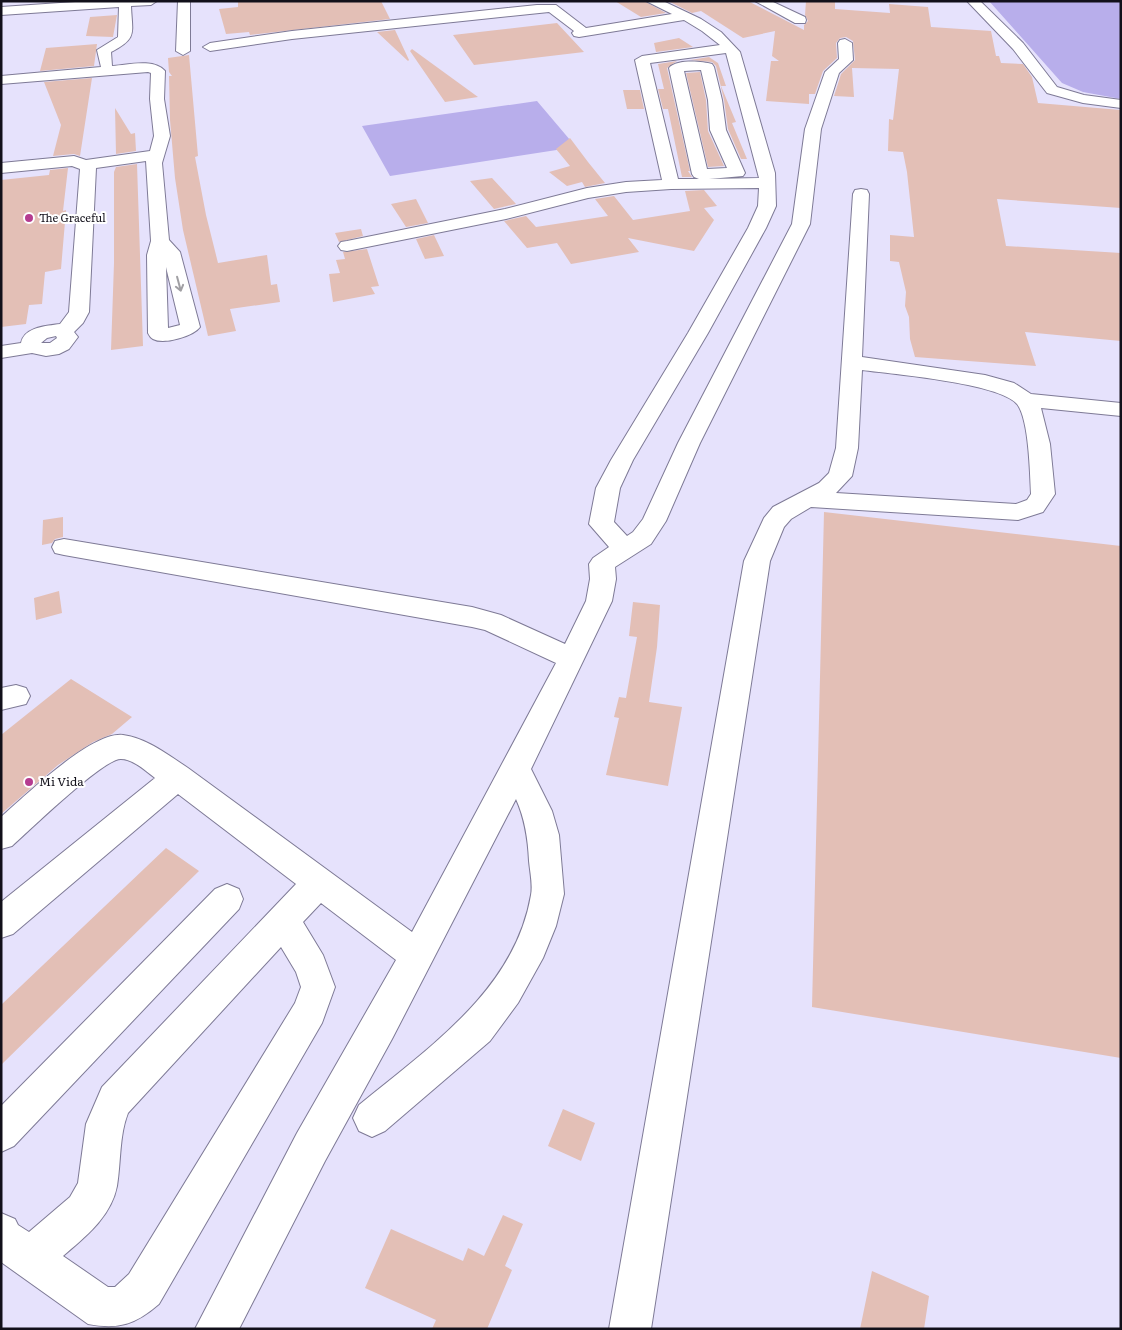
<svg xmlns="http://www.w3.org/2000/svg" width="1122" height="1330" viewBox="0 0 1122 1330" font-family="Literata,serif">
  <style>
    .green { fill: #b8aeeb }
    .building { fill: #e3bfb6 }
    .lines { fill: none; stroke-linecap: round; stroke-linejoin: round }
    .minor-casing { stroke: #7e7a96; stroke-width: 2 }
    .minor { fill: #fff; fill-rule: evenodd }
    .oneway { stroke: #a09fa3 }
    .poi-dot { fill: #b53c90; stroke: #fff; stroke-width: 2 }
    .labels { text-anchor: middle; stroke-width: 4; stroke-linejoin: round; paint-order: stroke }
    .far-poi-label { font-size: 11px; fill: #12101a; stroke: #fff; text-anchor: start }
    .poi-label { font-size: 12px; fill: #12101a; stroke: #fff; text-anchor: start }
  </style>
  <rect width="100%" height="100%" fill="#e6e2fc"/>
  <path class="green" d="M989,1H1121V99L1083,92L1062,83Z
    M537,101L576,147L390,176L362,126Z"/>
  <path class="building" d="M244,1H381L390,19L250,35L249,32L226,34L219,9L238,7V2Z
    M615,1H644L666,13L641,17Z
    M668,1H748L804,30V25L808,21L805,15L806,1H835V9L890,13L889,4L928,7L931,27L991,31L996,56H999L1001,63L1023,64L1032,77L1038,103L1121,110V208L997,199L1006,246L1121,253V341L1025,332L1036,366L915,357L910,339L909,317L905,306L906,292L899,262L890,261V235L914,237L907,172L903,152L888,151L889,119L893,120L899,69L852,68L854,97L834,96L841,74L855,60L853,41L846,37L840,38L836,43L837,58L823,71L815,94H809V104L766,101L771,61H779L772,56L775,31L743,38L701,11L692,13Z
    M117,15L113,37L86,36L90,17Z
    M557,23L584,52L474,65L453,35Z
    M395,30L409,60L408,61L377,32Z
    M679,38L693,47L656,52L654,43Z
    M97,44L94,66L40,71L46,48Z
    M412,49L478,97L445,102L410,51Z
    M189,55L198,156L195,157L206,215L218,263L267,255L271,285L277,284L280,302L230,309L236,331L208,336L183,230L175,178L170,120L169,76H172L169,72L168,58Z
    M709,57L718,63L726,86H721L736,122L732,123L747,159H741L728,129L724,100L716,66L712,62L690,60Z
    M677,61L667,68L690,171H688L692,177H682L668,109H663L658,89H664L658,64Z
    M700,72L706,100L708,131L724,166L708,167L686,73Z
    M92,78L80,156L74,154L53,156L61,125L44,82Z
    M623,90H640L644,109H627Z
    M115,108L131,134L135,133L136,151L116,154Z
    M570,138L588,162L605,183L585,187L582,182L567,186L549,172L570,166L556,149Z
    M137,164L143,346L111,350L114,263V172L116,167Z
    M68,168L63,211L66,210L61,269L45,272L42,304L29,305L26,324L1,327V180L49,175L50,170Z
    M492,178L516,204L494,209L470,181Z
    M704,190L717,206L704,208L714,220L694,251L628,238L639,252L571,264L557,243L527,248L504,221L526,216L536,227L608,216L595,199L614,196L633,220L690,211L685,191Z
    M416,199L428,223L406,227L391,204Z
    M361,229L363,236L339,242L335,233Z
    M434,235L444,256L425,259L416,239Z
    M367,249L379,286L371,287L375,294L333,302L329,274L340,273L336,260L345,259L343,252Z
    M824,512L1121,546V1058L812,1007Z
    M63,517V537L55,539L52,543L42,545L43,520Z
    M59,591L62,613L36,620L34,598Z
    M633,602L660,605L657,647L649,702L682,707L668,786L606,775L619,718L614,717L619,697L626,698L637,637L629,636Z
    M71,679L132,717L112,734L93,742L58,765L1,814V735Z
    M166,848L199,871L1,1065V1005Z
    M563,1109L595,1123L581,1161L548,1146Z
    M503,1215L523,1224L505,1266L512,1270L487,1329H432L436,1320L365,1288L391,1229L463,1261L468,1248L484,1256Z
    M872,1271L929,1296L924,1329H860Z"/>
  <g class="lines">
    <g class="minor-casing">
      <path id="minor" d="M90,1H157L151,5L131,6C132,33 138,38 111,52L112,66C127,65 154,58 165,71L164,99L170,136L162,163L169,240L180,252L200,327C194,336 164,345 153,339C151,338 149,335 148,333L147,255L151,241L146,161L96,168L89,312L83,323L74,332L78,337L69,349L59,354L46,356L32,353L1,358V346L21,343C24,327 46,326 60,324L69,312L80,169L72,166L1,173V163L74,156L86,160L150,151L154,136L150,99L151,73L148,72L1,84V76L101,67L97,50L118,37L119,7L1,15V7ZM166,267L180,325L168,328ZM56,336L57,338L50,343H41L47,338Z
        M178,1H190V51L183,55L176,51Z
        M646,1H663L701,19L721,32L740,52L775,173L776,206L766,228L708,333L633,460L620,488L614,522L627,536L633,532L643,519L678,443L792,224L805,129L825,72L839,59L838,43L840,40L845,39L852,43L853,60L839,73L821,129L810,224L700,443L666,521L651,544L615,567L616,579L612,601L531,769L552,811L559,835L564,894L556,926L543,958L518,1003L490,1041L385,1131L372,1137L359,1131L353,1118L359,1105C428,1048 515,990 531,895C533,885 530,872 529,861C528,839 525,819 516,799L392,1039L325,1161L239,1329H195L297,1133L396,960L321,903L303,922L323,955L335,987L322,1023L159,1304C136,1324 119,1330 88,1324L1,1262V1213L15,1219L18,1225L29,1232L70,1197L78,1183L86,1124L102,1087L296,884L178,794L13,934L1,938V902L155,778C146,771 133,759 121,759C104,758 29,831 12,846L1,849V817C25,796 92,731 123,735C147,738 168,755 188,768L412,932L556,663L485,630L472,627L64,555L55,553L52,547L55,541L64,539L472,607L501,615L565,644L586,601L590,579L589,564L593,558L609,547L589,524L596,488L611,460L688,333L748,228L758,206L759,188L671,189L626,192L588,198L506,219L347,251L341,250L338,246L341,242L347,241L505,209L587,188L626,182L662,180L635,60L642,56L720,45L702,31L684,20L579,37L574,36L572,33L574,31L549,12L292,39L210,51L203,47L210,43L292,31L537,5H556L586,28L672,14ZM726,53L759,178L709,179L743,176L745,173L726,130L722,100L714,67L712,64C702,61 676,59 669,68L692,174L694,177L699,179H678L650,63ZM701,70L708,100L710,130L727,168L707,169L684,71ZM281,947L296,972L301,987L295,1003L129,1274L115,1287H108L63,1256C85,1237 111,1217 117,1186C121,1162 119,1136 128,1113Z
        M755,1H771L805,17L806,20L805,23H795Z
        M967,1H980L1023,43L1057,87L1084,95L1121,100V108L1083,103L1047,93L1013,49Z
        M861,189L867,190L869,194L862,357L985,375L1014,383L1031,394L1121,403V416L1041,408L1050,444L1055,494L1043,512L1018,520L811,507L791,519L784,527L770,561L651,1329H609L744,561L764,518L773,507L819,483L829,473L836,448L853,194L855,190ZM862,370C892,374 999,383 1017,404C1029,419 1030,473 1031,494L1027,500L1016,504L836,493L852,476L858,448Z
        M16,685L26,688L30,696L26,704L1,710V688Z
        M227,884L239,889L243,899L239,909L14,1146L1,1152V1106L215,889Z"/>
    </g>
    <use href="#minor" class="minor"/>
  </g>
  <defs><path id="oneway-shaft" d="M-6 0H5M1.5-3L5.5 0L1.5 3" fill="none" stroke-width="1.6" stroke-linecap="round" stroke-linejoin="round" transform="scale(1.25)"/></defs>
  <use class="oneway" href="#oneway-shaft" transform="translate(179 284) rotate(75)"/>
  <g class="poi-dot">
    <circle cx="29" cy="218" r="5"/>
    <circle cx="29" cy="782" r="5"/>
  </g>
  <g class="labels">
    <g class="far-poi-label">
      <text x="39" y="222">The Graceful</text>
    </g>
    <g class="poi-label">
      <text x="39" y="786">Mi Vida</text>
    </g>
  </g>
  <rect width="1122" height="1330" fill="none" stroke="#12101a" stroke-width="5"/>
</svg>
